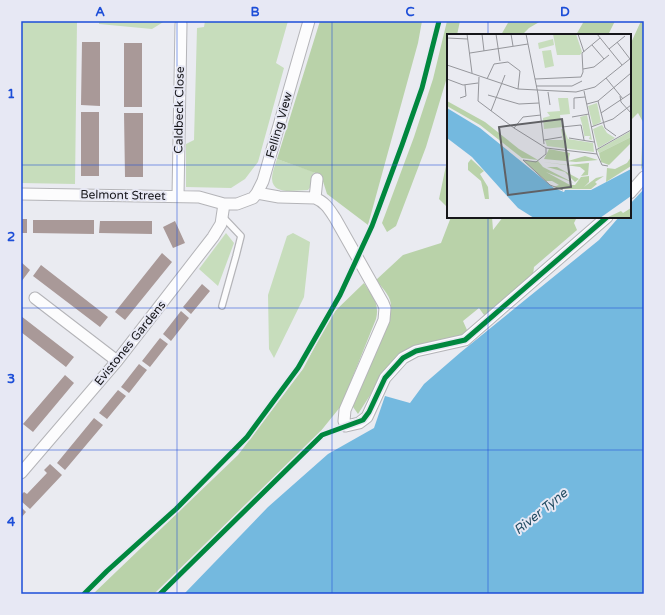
<svg xmlns="http://www.w3.org/2000/svg" width="665" height="615" viewBox="0 0 665 615" font-family="'Varela Round',sans-serif">
  <style>
    .green { fill: #c7ddbc }
    .forest { fill: #b9d2a9 }
    .water { fill: #74b9df }
    .building { fill: #a99998 }
    .lines { fill: none; stroke-linecap: round; stroke-linejoin: round }
    .lane-casing { stroke: #b4b4b8; stroke-width: 8 }
    .street-casing { stroke: #b4b4b8; stroke-width: 13 }
    .lane { stroke: #fcfcfd; stroke-width: 5.5 }
    .street { stroke: #fcfcfd; stroke-width: 11 }
    .cycleway-casing { stroke: #e7e8f4; stroke-width: 8 }
    .cycleway { stroke: #00873e; stroke-width: 5 }
    .grid { fill: none; stroke: #1d4ed8; stroke-width: 1; stroke-opacity: 0.55 }
    .labels { text-anchor: middle; stroke-width: 4; stroke-linejoin: round; paint-order: stroke }
    .street-label { font-size: 12px; fill: #16161a; stroke: #e7e8f4 }
    .water-label { font-size: 13px; font-style: italic; fill: #234c62; stroke: #e7e8f4 }
    .inset-road { fill: none; stroke: #95969b; stroke-width: 1 }
    .view { fill: #606165; fill-opacity: 0.15; stroke: #606165; stroke-width: 2 }
    .inset-edge { fill: none; stroke: #16161a; stroke-width: 2 }
    .neatline { fill: none; stroke: #1d4ed8; stroke-width: 1.5 }
    .grid-label { font-size: 13px; text-anchor: middle; font-weight: bold; fill: #1d4ed8 }
  </style>
  <rect width="100%" height="100%" fill="#eaebf1"/>
  <path class="green" d="M21,21H77L75,184L21,183Z
    M99,21H165L152,29L99,24Z
    M205,21H288L276,63L284,68L258,162L245,179L231,188L186,187V144L194,140L197,28L204,27Z
    M277,159L314,172L312,185L308,190C296,190 273,196 272,179C272,173 275,165 277,159Z
    M226,233L234,243L218,286L199,269Z
    M293,233L310,242L304,297L274,358L269,349L268,295L287,236Z"/>
  <path class="forest" d="M320,21H422L418,43L368,225L327,194L321,175L277,159Z
    M447,21H460L457,35H448V74L426,147L396,226L387,232L382,223L414,137L433,79Z
    M509,21H541L529,28L522,35H501Z
    M584,21H615L608,35H576Z
    M641,21H644V163L641,170L643,122L638,113L630,121V45Z
    M448,156V203L447,207L439,199Z
    M451,217H492L493,230L503,217H577L574,223L577,230L534,267L533,275L491,313L484,315L479,308L463,321L467,330L464,335L387,369L358,414L351,404L389,320C395,300 388,295 376,280L403,255L441,243Z
    M364,283C372,296 380,303 376,319L341,406L320,432L154,594H93L238,455L303,369L332,314Z"/>
  <path class="water" d="M644,189V594H184L268,507L328,454L374,428L385,396L410,403L424,384L461,352L599,240L619,217H630V204Z"/>
  <path class="building" d="M82,42H100V106L81,105Z
    M124,43H142V107H124Z
    M81,112H99V176H81Z
    M124,113H143V177H125Z
    M21,219H27V233H21Z
    M33,220H94V234L33,233Z
    M100,221H152V234L99,233Z
    M175,221L185,243L173,248L163,227Z
    M162,253L172,262L125,320L115,312Z
    M21,262L30,270L21,282Z
    M41,265L108,317L100,327L33,276Z
    M202,284L210,291L191,314L183,307Z
    M181,311L189,318L171,341L163,334Z
    M21,316L74,357L66,367L21,332Z
    M160,338L168,344L150,367L142,361Z
    M139,364L147,370L129,393L121,387Z
    M65,375L74,383L33,432L23,424Z
    M118,390L126,396L107,419L99,413Z
    M94,418L103,425L65,470L57,463Z
    M50,464L62,475L30,509L21,501V495L24,492L27,494L47,473L44,470Z
    M21,507L26,512L21,518Z"/>
  <g class="lines">
    <g class="lane-casing">
      <path id="lane" d="M222,306L236,256L241,236L223,217"/>
    </g>
    <g class="street-casing">
      <path id="street" d="M257,193L279,197L315,198C325,202 329,209 335,218L383,303L385,308L384,320L345,410L344,421L346,426L359,423L367,417L385,378L403,358L416,351L465,340L607,217
        M630,193L644,177
        M21,194L199,197L224,204H237L253,198L257,193L263,181L309,21
        M178,196L181,24
        M315,198L317,179
        M35,298L117,361
        M21,473L117,361L213,237L221,224L224,204"/>
    </g>
    <use href="#lane" class="lane"/>
    <use href="#street" class="street"/>
    <g class="cycleway-casing">
      <path id="cycleway" d="M84,594L107,571L176,509L247,437L298,368L340,295L372,226L402,145L422,88L439,21
        M160,594L322,435L363,420L369,412L385,378L403,358L416,351L465,340L607,217"/>
    </g>
    <use href="#cycleway" class="cycleway"/>
  </g>
  <path class="grid" d="M177,21V594M332,21V594M488,21V35M21,165H448M630,165H644M488,217V594M21,308H644M21,450H644"/>
  <g class="labels">
    <g class="street-label">
      <text transform="translate(179 110) rotate(-89)" y="4">Caldbeck Close</text>
      <text transform="translate(279 125) rotate(-74)" y="4">Felling View</text>
      <text transform="translate(123 195) rotate(1)" y="4">Belmont Street</text>
      <text transform="translate(130 343) rotate(-51)" y="4">Evistones Gardens</text>
    </g>
    <g class="water-label">
      <text transform="translate(540 511) rotate(-39)" y="5">River Tyne</text>
    </g>
  </g>
  <g transform="translate(447 34)">
    <rect width="184" height="184" fill="#eaebf1"/>
    <path d="M106,0H129L135,18L133,21H110ZM106,5L107,11L92,15L91,9ZM104,16L107,32L98,34L95,17ZM111,64H121L123,80L113,81L115,93L97,95L96,84L103,82L100,78L113,77ZM150,69L154,88L146,92L141,72ZM140,81L145,106L142,105L143,102H138V105L135,90L133,83ZM155,91L160,99L168,104L151,114L146,95ZM114,95H117L121,105L146,109L147,118L100,112L98,106H116ZM184,97V103L152,119L150,116Z" fill="#c7ddbc"/>
    <path d="M0,67L38,88L72,115L91,126L75,124L33,91L0,72ZM184,103V109L162,131L154,128L152,119ZM102,115L123,119L121,127L138,122L151,126L129,128L97,125ZM184,123V132L159,148L160,134L168,135L180,129ZM24,125L37,137L33,140L41,153L42,165H38L34,147L21,136V129ZM77,127H91L96,133L127,149L99,138L123,151H128L134,143L142,142V148L137,153L149,144L157,142L148,148L150,150L144,155H114L106,153L112,151L105,147H99ZM96,128L121,131L142,129L141,141L134,142L138,137L133,133ZM100,133H110L132,145L128,148L118,138ZM184,174V184H159L174,177L176,179Z" fill="#b9d2a9"/>
    <path d="M0,74L33,94L107,154L117,158L118,156H144L184,135V162L153,184H87L71,174L25,123L0,104Z" fill="#74b9df"/>
    <path class="inset-road" d="M20,0L25,39M35,0L37,17M49,0L53,27M64,0L66,12M79,0L91,60L97,110M131,0L137,18M150,0L175,31M0,4L21,5M170,8L183,25M145,11L157,25M162,15L178,2M23,19L81,10M0,31L71,55L129,58L148,53L184,24M136,35L147,33L162,21M32,43L31,67L67,94L99,114L150,120M159,44L176,65M0,45L16,51L31,49M40,45L47,30L61,28L73,37L71,55M88,45L134,43L136,38L135,19L153,4M89,52H125L135,47M137,57L150,120L155,131L161,132M101,58L103,71M41,61L72,70L92,69M173,62L174,68L184,79M13,64L19,62L18,51M151,67L158,94L169,102M140,70L151,67L184,39M127,75V64L138,63M44,77L58,41M154,79L184,59M125,83L142,80M115,93L134,91L137,106M144,93L166,85L184,71M67,94L76,83L94,81M122,104L147,108M97,106L115,103M149,116L184,96M76,126L103,151L116,156M76,126L89,128L99,120V114"/>
    <path class="view" d="M115,85L124,153L61,161L52,93Z"/>
    <rect width="184" height="184" class="inset-edge"/>
  </g>
  <rect width="665" height="615" fill="none" stroke="#e7e8f4" stroke-width="44"/>
  <rect x="22" y="22" width="621" height="571" class="neatline"/>
  <g class="grid-label">
    <text x="100" y="16">A</text>
    <text x="255" y="16">B</text>
    <text x="410" y="16">C</text>
    <text x="565" y="16">D</text>
    <text x="11" y="98">1</text>
    <text x="11" y="241">2</text>
    <text x="11" y="383">3</text>
    <text x="11" y="526">4</text>
  </g>
</svg>
